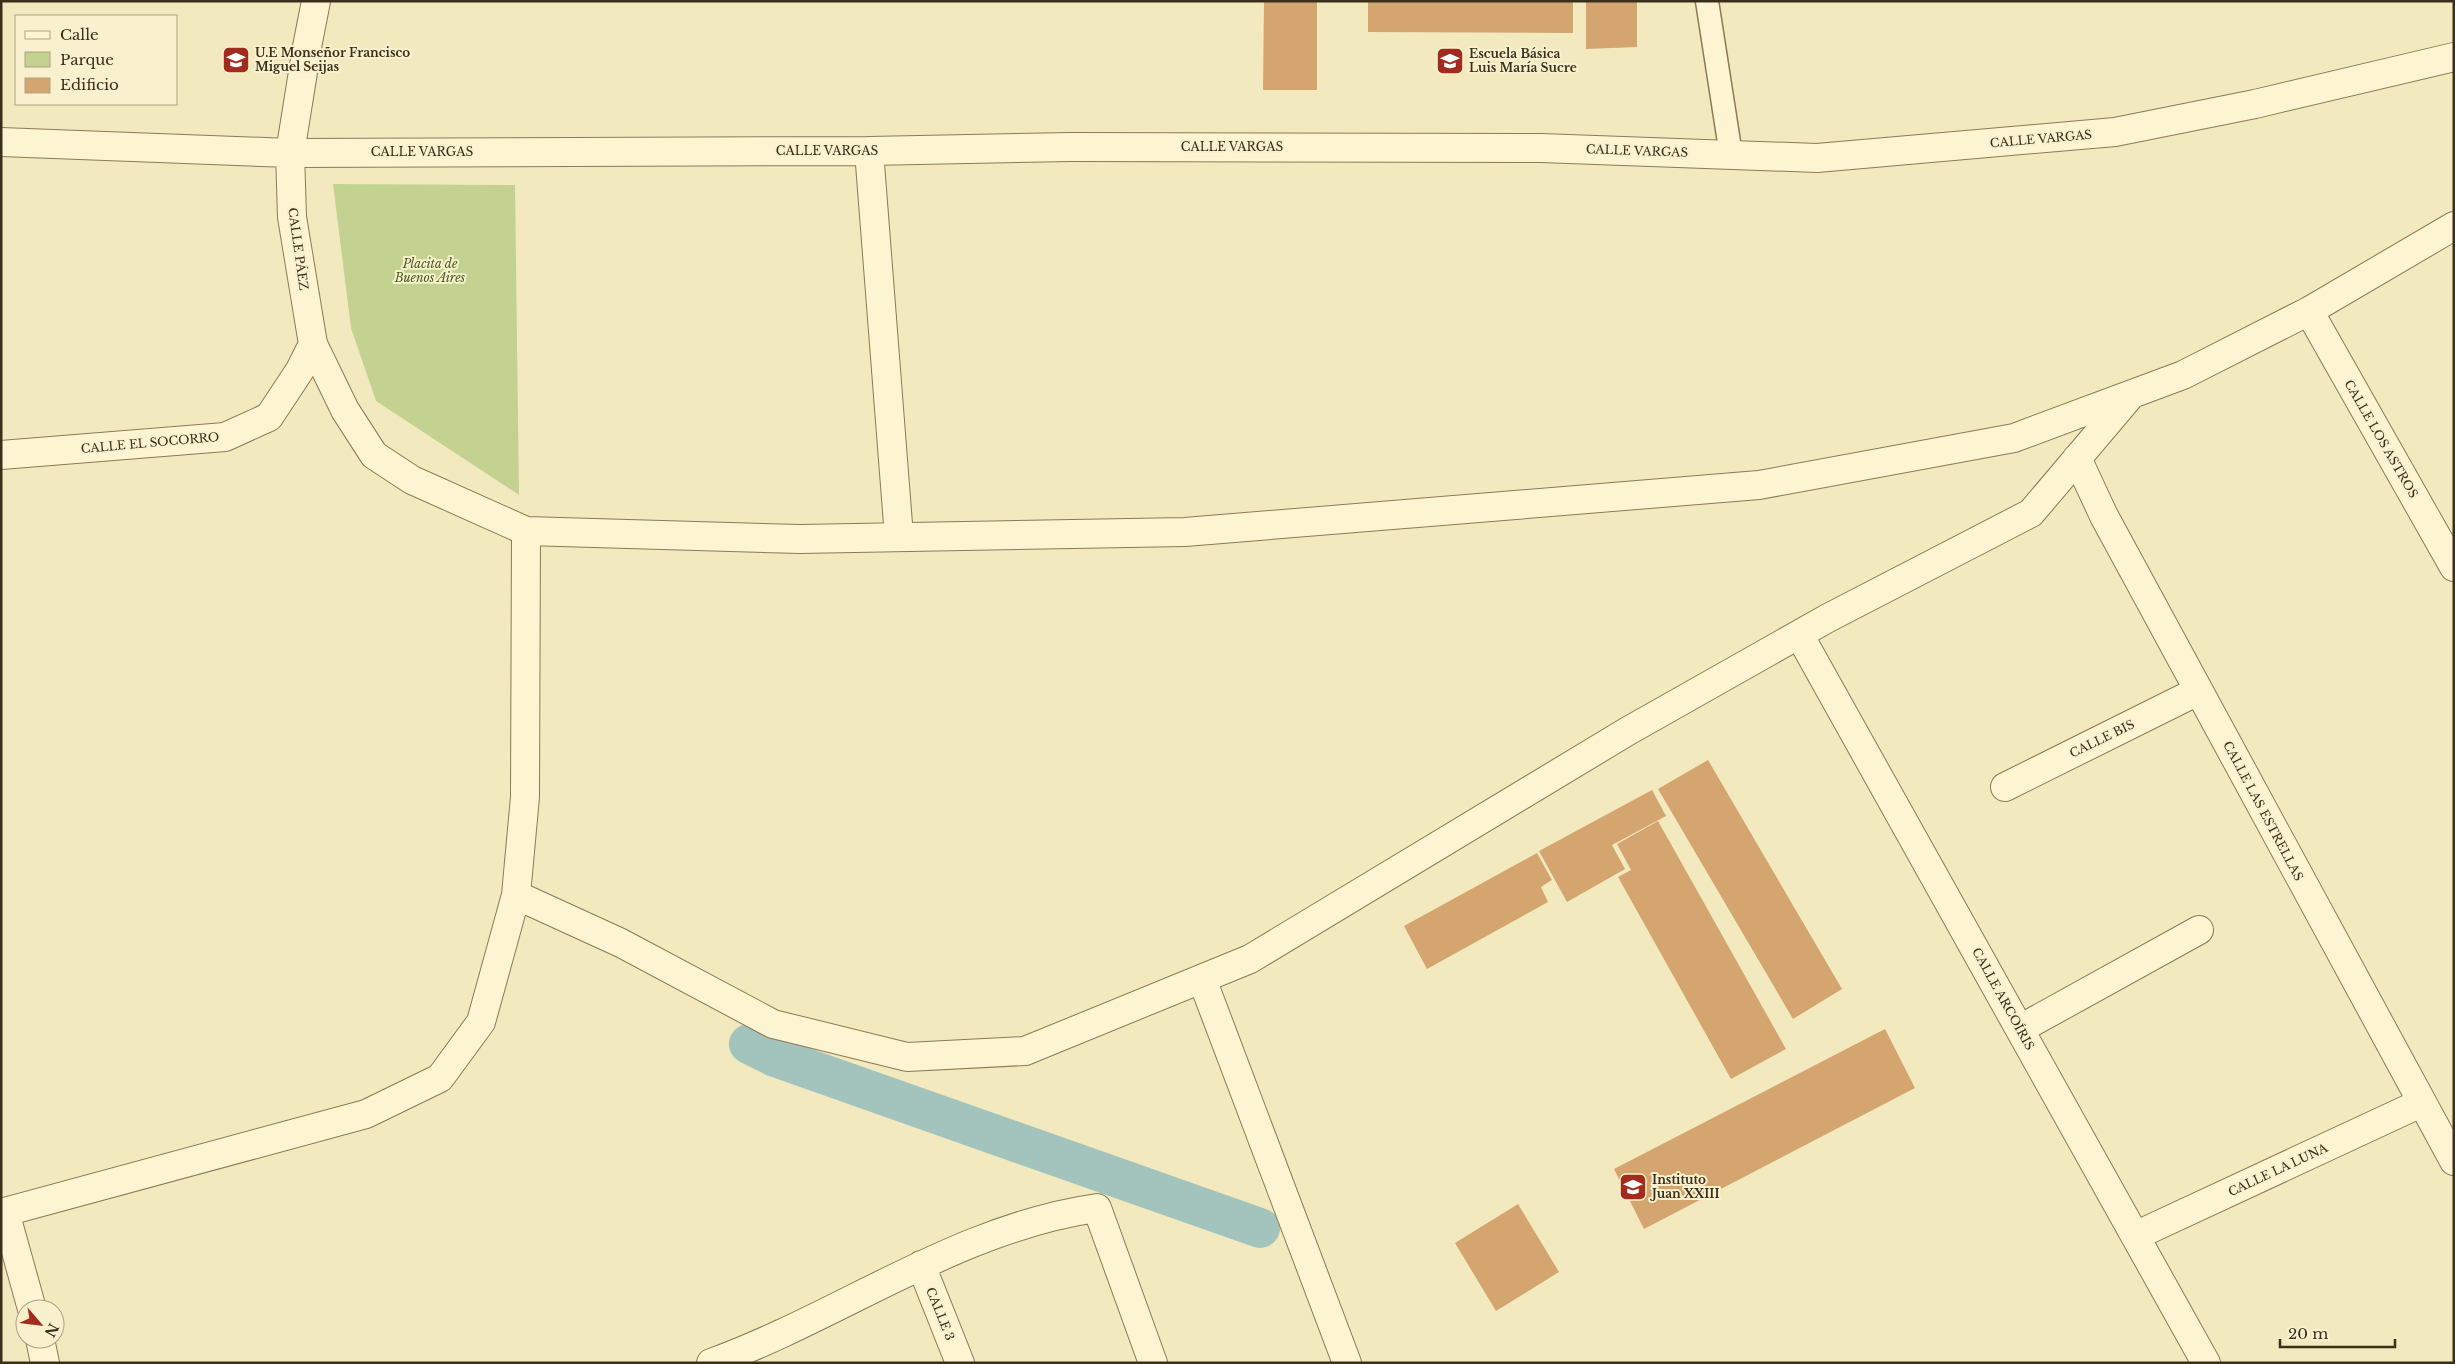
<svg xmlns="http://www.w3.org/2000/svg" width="2455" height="1364" viewBox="0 0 2455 1364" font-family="'Libre Baskerville',serif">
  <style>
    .green { fill: #c3d291 }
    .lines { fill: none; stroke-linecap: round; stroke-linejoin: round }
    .canal { stroke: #a2c4bd; stroke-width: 40 }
    .building { fill: #d5a56f }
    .service-casing { stroke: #8d7954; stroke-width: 25 }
    .minor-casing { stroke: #8d7954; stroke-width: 30 }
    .tertiary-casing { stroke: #8d7954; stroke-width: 30 }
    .service { stroke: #fdf4d2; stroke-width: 22 }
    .minor { stroke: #fdf4d2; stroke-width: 28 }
    .tertiary { stroke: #fdf4d2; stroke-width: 28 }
    .labels { text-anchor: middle; stroke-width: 4; stroke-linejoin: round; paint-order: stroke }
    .poi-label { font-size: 12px; font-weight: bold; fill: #3b2e1b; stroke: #f9f1ce; text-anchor: start }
    .street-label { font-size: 12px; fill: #3b2e1b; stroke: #f9f1ce }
    .park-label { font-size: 12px; font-style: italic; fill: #455a1f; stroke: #f9f1ce }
  </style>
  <rect width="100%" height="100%" fill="#f3e9be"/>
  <path class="green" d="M333,184L515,185L519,495L376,401L351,328Z"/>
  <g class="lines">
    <path class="canal" d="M749,1044L775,1057L1260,1228"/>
  </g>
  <path class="building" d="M1264,1H1317V90H1263Z
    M1368,1H1573V33L1368,32Z
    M1586,1H1637V47L1586,49Z
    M1708,760L1842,989L1793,1019L1658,789Z
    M1652,790L1666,816L1612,845L1625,869L1567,902L1539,851Z
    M1658,821L1786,1049L1731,1079L1618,877L1631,870L1617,844Z
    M1537,853L1552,880L1541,887L1548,902L1427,969L1404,926Z
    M1885,1029L1915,1088L1644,1229L1614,1169Z
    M1518,1204L1559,1272L1496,1311L1455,1243Z"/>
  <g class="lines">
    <g class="service-casing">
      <path id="service" d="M1707,1L1731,155"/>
    </g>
    <g class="minor-casing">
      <path id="minor" d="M869,151L899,537
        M290,153L869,151L1071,147L1541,148L1817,158L2115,132L2255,104L2454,57
        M2309,311L2454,567
        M313,344L345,410L374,455L412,480L526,531L800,539L1185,532L1759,485L2014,438L2183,375L2309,311L2454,226
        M2077,458L2104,516L2454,1161
        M1800,636L2206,1363
        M2005,787L2198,691
        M516,895L621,943L773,1024L907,1057L1025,1051L1250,959L1628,731L1828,618L2031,513L2130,396
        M1202,979L1347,1363
        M2020,1029L2199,930
        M5,1212L32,1309
        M1,1213L366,1114L440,1078L481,1022L516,895L525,797L526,531
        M2135,1236L2421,1103
        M921,1265L960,1363
        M40,1339L45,1363
        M711,1363C841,1316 957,1228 1097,1208L1153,1363"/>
    </g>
    <g class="tertiary-casing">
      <path id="tertiary" d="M1,142L290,153
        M1,455L225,437L269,417L300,370L313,344L292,217L290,153L307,47L316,1"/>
    </g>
    <use href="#service" class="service"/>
    <use href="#minor" class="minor"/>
    <use href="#tertiary" class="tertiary"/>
  </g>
  <defs>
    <g id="school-square" transform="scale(1.4375)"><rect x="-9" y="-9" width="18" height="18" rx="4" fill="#a32b1e" stroke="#f9f1ce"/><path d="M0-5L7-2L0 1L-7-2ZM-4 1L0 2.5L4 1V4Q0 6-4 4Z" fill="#fff"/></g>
  </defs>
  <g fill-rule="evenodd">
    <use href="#school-square" x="236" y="60"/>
    <use href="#school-square" x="1450" y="61"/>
    <use href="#school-square" x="1633" y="1187"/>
  </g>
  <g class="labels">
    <g class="poi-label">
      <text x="255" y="57">U.E Monseñor Francisco<tspan x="255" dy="14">Miguel Seijas</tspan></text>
      <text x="1469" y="58">Escuela Básica<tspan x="1469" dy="14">Luis María Sucre</tspan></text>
      <text x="1652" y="1184">Instituto<tspan x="1652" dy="14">Juan XXIII</tspan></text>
    </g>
    <g class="street-label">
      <text transform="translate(2041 139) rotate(-5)" y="4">CALLE VARGAS</text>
      <text x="1232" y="151">CALLE VARGAS</text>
      <text x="827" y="155">CALLE VARGAS</text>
      <text transform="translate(1637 151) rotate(2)" y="4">CALLE VARGAS</text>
      <text x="422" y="156">CALLE VARGAS</text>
      <text transform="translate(298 249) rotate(82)" y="4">CALLE PÁEZ</text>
      <text transform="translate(2381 439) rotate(60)" y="4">CALLE LOS ASTROS</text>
      <text transform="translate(150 443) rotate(-5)" y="4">CALLE EL SOCORRO</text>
      <text transform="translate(2102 739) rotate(-26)" y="4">CALLE BIS</text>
      <text transform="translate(2263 811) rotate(62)" y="4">CALLE LAS ESTRELLAS</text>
      <text transform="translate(2003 999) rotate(61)" y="4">CALLE ARCOÍRIS</text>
      <text transform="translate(2278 1170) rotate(-25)" y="4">CALLE LA LUNA</text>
      <text transform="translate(940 1314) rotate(68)" y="4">CALLE 3</text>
    </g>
    <g class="park-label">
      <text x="430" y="268">Placita de<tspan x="430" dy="14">Buenos Aires</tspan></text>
    </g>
  </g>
  <rect width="2455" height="1364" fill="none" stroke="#3b2e1b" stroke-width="5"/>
  <rect x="15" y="15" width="162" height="90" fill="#f9f1ce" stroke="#ada386"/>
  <rect x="25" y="31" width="25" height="8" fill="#fdf4d2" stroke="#ada386"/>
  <text x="60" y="40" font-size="15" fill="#3b2e1b">Calle</text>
  <rect x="25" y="52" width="25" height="15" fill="#c3d291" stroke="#ada386"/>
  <text x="60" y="65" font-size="15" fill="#3b2e1b">Parque</text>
  <rect x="25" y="78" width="25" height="15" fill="#d5a56f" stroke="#ada386"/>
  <text x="60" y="90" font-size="15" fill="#3b2e1b">Edificio</text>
  <g transform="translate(40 1324) rotate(118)"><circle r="24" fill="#f9f1ce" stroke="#ada386"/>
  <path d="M0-4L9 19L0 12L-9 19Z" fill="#a32b1e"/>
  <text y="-8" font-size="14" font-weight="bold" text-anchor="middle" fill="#3b2e1b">N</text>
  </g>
  <path d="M2280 1339v8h115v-8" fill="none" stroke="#3b2e1b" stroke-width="2.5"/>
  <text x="2288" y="1339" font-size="15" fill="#3b2e1b" stroke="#f9f1ce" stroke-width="4" paint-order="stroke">20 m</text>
</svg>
